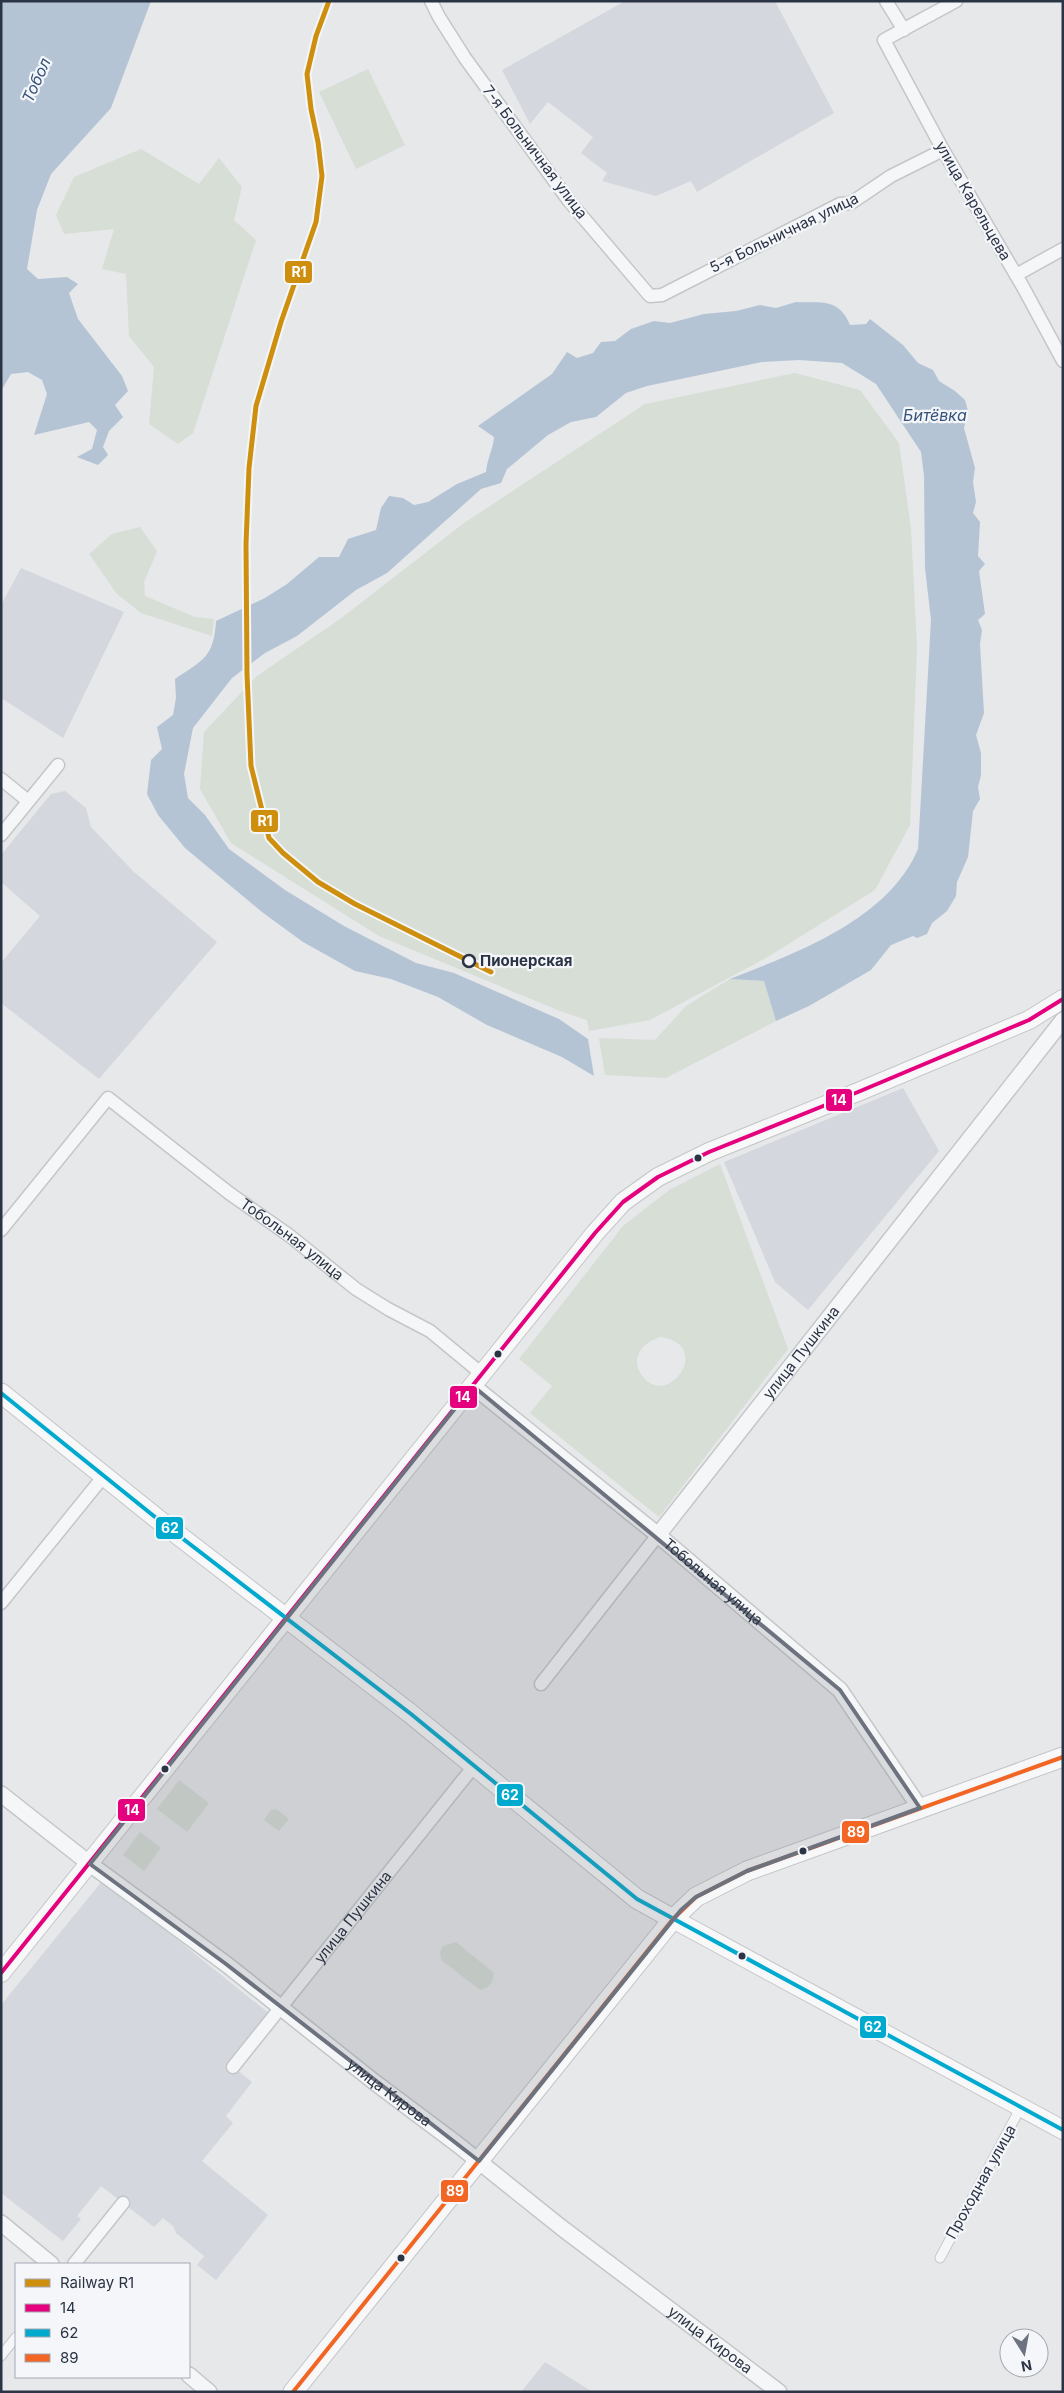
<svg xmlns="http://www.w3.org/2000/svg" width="1064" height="2393" viewBox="0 0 1064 2393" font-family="Inter,sans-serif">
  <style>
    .built { fill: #d4d7dd }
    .green { fill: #d6ded6; fill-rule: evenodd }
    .water { fill: #b4c4d5 }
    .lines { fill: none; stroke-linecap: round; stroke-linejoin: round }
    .pedestrian-casing { stroke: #c4c6c8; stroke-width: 11 }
    .minor-casing { stroke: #c4c6c8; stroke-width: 15 }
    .tertiary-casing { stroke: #c4c6c8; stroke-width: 18 }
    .secondary-casing { stroke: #c4c6c8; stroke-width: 20 }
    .primary-casing { stroke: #c2c5c8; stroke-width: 21 }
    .pedestrian { stroke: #f5f6f7; stroke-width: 9 }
    .minor { stroke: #f5f6f7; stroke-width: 12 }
    .tertiary { stroke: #f5f6f7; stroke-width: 15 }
    .secondary { stroke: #f8f8f8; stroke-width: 18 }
    .primary { stroke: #f8f8f8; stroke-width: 19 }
    .bus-1-casing { stroke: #f4f6f9; stroke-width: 8 }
    .bus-2-casing { stroke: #f4f6f9; stroke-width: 8 }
    .bus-3-casing { stroke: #f4f6f9; stroke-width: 8 }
    .bus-1 { stroke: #e5007d; stroke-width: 4 }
    .bus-2 { stroke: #00a9ce; stroke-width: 4 }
    .bus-3 { stroke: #f26522; stroke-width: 4 }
    .rail-1-casing { stroke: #f4f6f9; stroke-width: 9 }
    .rail-1 { stroke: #ce8f0e; stroke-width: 5 }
    .marked { fill: #6c737f; fill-opacity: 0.2; stroke: #6c737f; stroke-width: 4; stroke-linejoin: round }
    .stop-dot { fill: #f4f6f9; stroke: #2b3445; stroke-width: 2.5 }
    .bus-dot { fill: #2b3445; stroke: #f4f6f9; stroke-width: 2 }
    .labels { text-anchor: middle; stroke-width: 4.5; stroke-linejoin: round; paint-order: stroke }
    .street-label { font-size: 15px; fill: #2b3445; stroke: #f4f6f9 }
    .stop-label { font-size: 15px; font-weight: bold; fill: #2b3445; stroke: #f4f6f9; text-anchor: start }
    .water-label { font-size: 16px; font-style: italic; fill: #34527a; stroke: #f4f6f9 }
    .line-badge { stroke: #f4f6f9; stroke-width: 2 }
    .badge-label { font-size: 14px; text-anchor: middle; font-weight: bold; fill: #fff }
  </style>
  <rect width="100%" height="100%" fill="#e6e8ea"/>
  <path class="built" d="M625,1H775L834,113L697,192L691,181L656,196L602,181L607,173L581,153L593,137L548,102L530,124L502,70Z
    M21,568L124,612L63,738L1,698V605Z
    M65,791L86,808L91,827L133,871L217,942L99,1079L1,1003V963L40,916L1,882V855L51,794Z
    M903,1088L939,1151L808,1310L775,1282L724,1162Z
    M103,1880L271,2015L231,2065L252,2082L226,2116L233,2123L202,2161L268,2215L216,2280L197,2265L204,2256L176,2233L173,2226L163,2218L154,2227L101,2186L77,2216L81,2219L63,2241L1,2193V2005Z
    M545,2362L591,2391V2392H521Z"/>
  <path class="green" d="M368,69L405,145L356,169L319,92Z
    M141,149L199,184L219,158L242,187L234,220L256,240L193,433L178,444L149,424L154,367L129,336L126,274L102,269L114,229L64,234L56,215L74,177Z
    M795,373L860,390L899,443L911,529L917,647L910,825L875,890L766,958L650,1020L589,1031L587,1020L560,1011L379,936L231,843L200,789L204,732L257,676L340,619L464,523L645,404Z
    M140,527L157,551L144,582L145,596L195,617L214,619L212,636L141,613L117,594L89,554L112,534Z
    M730,979L764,981L776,1021L666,1078L605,1075L599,1038L655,1040L686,1006Z
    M720,1164L788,1349L659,1517L530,1413L552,1386L519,1359L623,1226L669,1190ZM660,1337C716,1344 666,1413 641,1374C630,1356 644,1342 660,1337Z
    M179,1780L209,1803L187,1832L157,1809Z
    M276,1809L289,1819L279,1831L264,1820L271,1810Z
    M140,1832L161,1848L144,1871L123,1855Z
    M456,1942L494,1973C493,1984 490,1987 480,1990L441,1960L440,1952L443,1946Z"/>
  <path class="water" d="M1,1H151L111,108L51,174L37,210L27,269L38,279L67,277L78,284L69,293L78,319L122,376L128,391L115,405L123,417L109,431L103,447L108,455L98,465L77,457L92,449L97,430L89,422L34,435L47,394L42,380L28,372L11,374L1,391Z
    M796,302C822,303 839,298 850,325L866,324L870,319L903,345L918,363L933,370L939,381L955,391L965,400L968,411L964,428L975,468L973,482L976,502L973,513L980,522L978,556L985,564L979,571L985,614L978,620L982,630L980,644L984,713L976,735L981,753V775L978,787L980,799L973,811L968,857L957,882L956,896L947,911L932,923L927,934L917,938L913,936L891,945L871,970L809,1006L776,1021L764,981L730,979C796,953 888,920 918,849L931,620L925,568L924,476L921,452L876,384L842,363L799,360L762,362L647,386L626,393L596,417L571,422L548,435L507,469L501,483L481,489L387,573L356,590L297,636L265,653L232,678L193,728L184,774L188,798L205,815L229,849L285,890L344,926L416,963L454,973L559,1019L588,1039L594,1076L562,1057L487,1025L438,997L391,979L355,971L303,942L262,912L185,848L158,815L147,794L151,760L162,749L157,727L173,715L176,698L175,679C203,660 214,657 216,621L265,598L287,584L319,557H339L348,539L376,530L381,508L389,496L403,498L414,505L428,502L457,484L486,472C487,459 493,450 494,437L478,426L552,374L567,352L577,358L593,353L601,342L615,341L631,329L654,321L670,323L704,314L736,311L760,305L776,308Z"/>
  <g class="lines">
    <g class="pedestrian-casing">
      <path id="pedestrian" d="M940,2258L1021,2107
        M1,2356L16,2337"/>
    </g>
    <g class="minor-casing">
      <g id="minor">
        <path d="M431,1L439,17L465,58L569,201L650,296L662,295L840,204L851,203L891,176L943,150"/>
        <path d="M886,1L904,30"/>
        <path d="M956,1L884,40L943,150L1023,287L1063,361"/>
        <path d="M1016,275L1063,249"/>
        <path d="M1,779L28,801"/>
        <path d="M1,835L58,765"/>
        <path id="s1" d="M1,1230L108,1098L229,1193L290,1236L356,1289L388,1309L430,1331L482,1374"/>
        <path d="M1,1603L103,1477"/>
        <path d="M541,1684L658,1535"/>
        <path id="s2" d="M233,2067L474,1766"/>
        <path d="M74,2264L123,2203"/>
      </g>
    </g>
    <g class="tertiary-casing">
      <g id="tertiary">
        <path id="s3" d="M473,1386L658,1535L840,1690L920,1808"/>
        <path id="s4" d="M658,1535L1063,1020"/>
        <path id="s5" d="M1,1794L90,1864L226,1964L373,2081L457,2144L562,2228L779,2392"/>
        <path d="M1,2223L51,2264"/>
        <path d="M189,2375L209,2392"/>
      </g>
    </g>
    <g class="secondary-casing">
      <path id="secondary" d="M673,1919L1063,2130
        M1,1973L595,1233L623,1202L658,1177L709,1152L858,1092L1029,1020L1063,999"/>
    </g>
    <g class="primary-casing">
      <path id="primary" d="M1,1393L165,1525L411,1714L637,1899L673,1919
        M293,2392L673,1919L696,1897L747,1871L1063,1757"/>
    </g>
    <use href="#pedestrian" class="pedestrian"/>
    <use href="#minor" class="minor"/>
    <use href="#tertiary" class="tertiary"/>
    <use href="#secondary" class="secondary"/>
    <use href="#primary" class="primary"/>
    <g class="bus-1-casing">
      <path id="bus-1" d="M1,1973L595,1233L623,1202L658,1177L709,1152L858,1092L1029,1020L1063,999"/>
    </g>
    <g class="bus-2-casing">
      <path id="bus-2" d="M1,1393L165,1525L411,1714L637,1899L1063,2130"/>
    </g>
    <g class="bus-3-casing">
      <path id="bus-3" d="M293,2392L673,1919L696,1897L747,1871L1063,1757"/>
    </g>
    <use href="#bus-1" class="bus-1"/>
    <use href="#bus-2" class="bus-2"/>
    <use href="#bus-3" class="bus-3"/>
    <g class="rail-1-casing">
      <path id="rail-1" d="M329,1L316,36L307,74L311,109L318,142L322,176L316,222L281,322L256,406L249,468L246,544L247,674L251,766L269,838L283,853L318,882L355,904L491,972"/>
    </g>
    <use href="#rail-1" class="rail-1"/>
  </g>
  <path class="marked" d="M473,1386L840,1690L920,1808L747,1871L696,1897L681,1910L479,2161L226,1964L90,1864Z"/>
  <circle class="stop-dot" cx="469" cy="961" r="6"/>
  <g class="bus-dot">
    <circle cx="698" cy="1158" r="4.5"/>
    <circle cx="498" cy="1354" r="4.5"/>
    <circle cx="165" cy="1769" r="4.5"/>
    <circle cx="803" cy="1851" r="4.5"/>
    <circle cx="742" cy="1956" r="4.5"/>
    <circle cx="401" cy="2258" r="4.5"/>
  </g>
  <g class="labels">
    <g class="street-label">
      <text transform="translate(535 152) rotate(53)" y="5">7-я Больничная улица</text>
      <text transform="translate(973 201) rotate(60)" y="5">улица Карельцева</text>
      <text transform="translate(784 233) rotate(-26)" y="5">5-я Больничная улица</text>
      <text dy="5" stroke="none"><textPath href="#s1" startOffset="402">Тобольная улица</textPath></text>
      <text dy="5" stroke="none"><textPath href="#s4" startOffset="232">улица Пушкина</textPath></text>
      <text dy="5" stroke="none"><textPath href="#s3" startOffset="310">Тобольная улица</textPath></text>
      <text dy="5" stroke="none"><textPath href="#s2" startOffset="192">улица Пушкина</textPath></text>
      <text dy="5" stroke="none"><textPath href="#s5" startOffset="490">улица Кирова</textPath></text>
      <text transform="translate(981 2182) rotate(-61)" y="5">Проходная улица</text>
      <text dy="5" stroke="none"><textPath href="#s5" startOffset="895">улица Кирова</textPath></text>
    </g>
    <g class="stop-label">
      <text x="480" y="966">Пионерская</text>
    </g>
    <g class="water-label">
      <text transform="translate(36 80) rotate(-66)" y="6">Тобол</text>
      <text x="935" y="421">Битёвка</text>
    </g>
  </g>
  <g class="line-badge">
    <rect x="284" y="260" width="29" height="24" rx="5" fill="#ce8f0e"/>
    <rect x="250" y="809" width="29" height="24" rx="5" fill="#ce8f0e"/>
    <rect x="825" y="1088" width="28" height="24" rx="5" fill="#e5007d"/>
    <rect x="449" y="1385" width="29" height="24" rx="5" fill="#e5007d"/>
    <rect x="155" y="1516" width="29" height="24" rx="5" fill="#00a9ce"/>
    <rect x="496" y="1783" width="28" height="24" rx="5" fill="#00a9ce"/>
    <rect x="117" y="1798" width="29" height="24" rx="5" fill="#e5007d"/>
    <rect x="841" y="1820" width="29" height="24" rx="5" fill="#f26522"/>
    <rect x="859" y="2015" width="28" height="24" rx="5" fill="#00a9ce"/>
    <rect x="440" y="2179" width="29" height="24" rx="5" fill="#f26522"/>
  </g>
  <g class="badge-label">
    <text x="299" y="277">R1</text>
    <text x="265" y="826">R1</text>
    <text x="839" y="1105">14</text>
    <text x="463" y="1402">14</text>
    <text x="170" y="1533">62</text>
    <text x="510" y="1800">62</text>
    <text x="132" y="1815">14</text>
    <text x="856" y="1837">89</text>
    <text x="873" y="2032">62</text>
    <text x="455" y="2196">89</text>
  </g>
  <rect width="1064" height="2393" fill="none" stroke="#2b3445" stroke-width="5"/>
  <rect x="15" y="2263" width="175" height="115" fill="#f4f6f9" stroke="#a4a8b1"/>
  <rect x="25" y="2279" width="25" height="8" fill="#ce8f0e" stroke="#a4a8b1"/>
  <text x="60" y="2288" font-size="15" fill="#2b3445">Railway R1</text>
  <rect x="25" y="2304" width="25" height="8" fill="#e5007d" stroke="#a4a8b1"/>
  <text x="60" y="2313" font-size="15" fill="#2b3445">14</text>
  <rect x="25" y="2329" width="25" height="8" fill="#00a9ce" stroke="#a4a8b1"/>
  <text x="60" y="2338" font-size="15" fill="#2b3445">62</text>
  <rect x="25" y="2354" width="25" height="8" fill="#f26522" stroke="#a4a8b1"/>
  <text x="60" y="2363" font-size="15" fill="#2b3445">89</text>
  <g transform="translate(1024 2353) rotate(169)"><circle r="24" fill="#f4f6f9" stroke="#a4a8b1"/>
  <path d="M0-4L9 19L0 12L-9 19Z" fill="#6c737f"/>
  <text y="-8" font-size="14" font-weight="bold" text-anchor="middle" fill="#2b3445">N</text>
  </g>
</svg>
